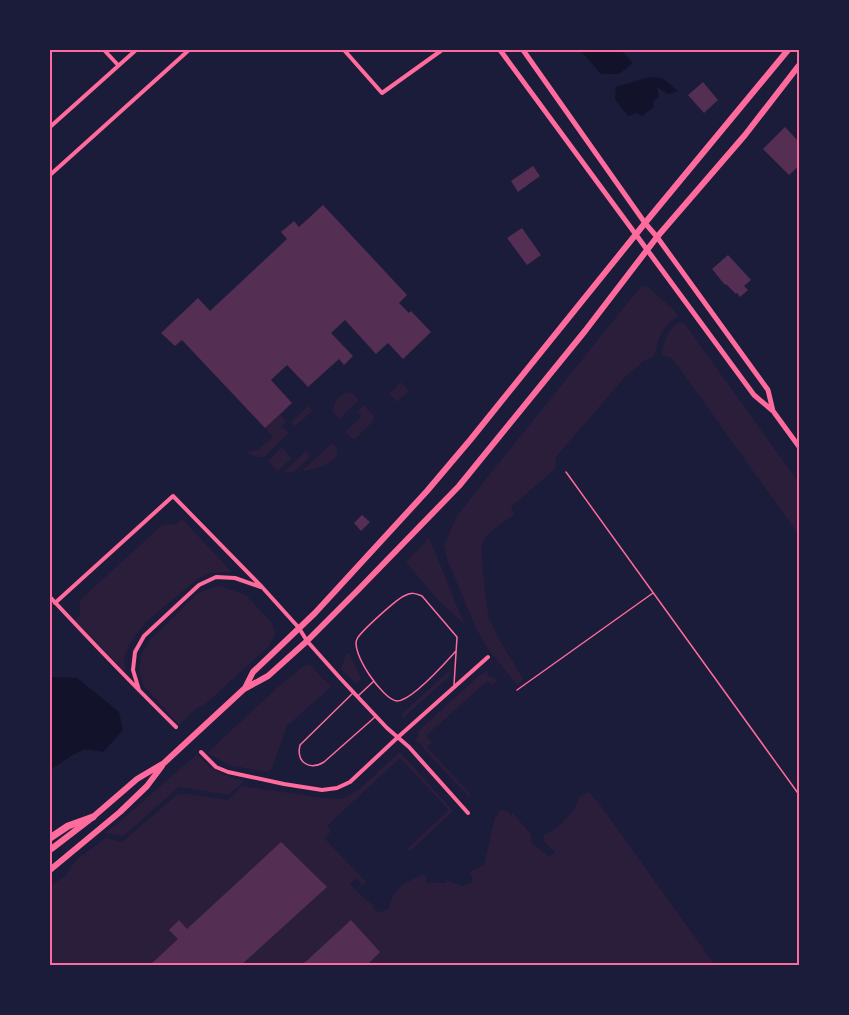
<svg xmlns="http://www.w3.org/2000/svg" width="849" height="1015" viewBox="0 0 849 1015" font-family="'Nunito Sans',sans-serif">
  <style>
    .green { fill: #2a1e3b }
    .water { fill: #12122b }
    .building { fill: #542f53 }
    .lines { fill: none; stroke-linecap: round; stroke-linejoin: round }
    .service { stroke: #ff6b9d; stroke-width: 1.5 }
    .minor { stroke: #ff6b9d; stroke-width: 4 }
    .secondary { stroke: #ff6b9d; stroke-width: 5 }
    .primary { stroke: #ff6b9d; stroke-width: 6 }
    .motorway { stroke: #ff6b9d; stroke-width: 7 }
    .neatline { fill: none; stroke: #ff6b9d; stroke-width: 2 }
  </style>
  <rect width="100%" height="100%" fill="#1b1b3a"/>
  <path class="green" d="M647,286L675,311L677,317C661,326 658,341 654,357L645,360L624,378L556,457L555,469L511,507L514,515L490,532L481,546L485,593L489,619L503,646L523,678L521,683L517,685L485,645L475,626L447,559L444,545L457,516L473,495L633,296L641,287Z
    M680,322L685,324L799,483V535L672,358L661,355C665,340 667,329 680,322Z
    M401,382L408,390V392L398,401H396L389,394Z
    M348,392L353,393L359,400L339,419L333,412C333,402 338,395 348,392Z
    M364,405L375,417L373,419L374,421L355,439H353L345,432L362,416L357,411Z
    M308,406L313,411L295,426L291,422Z
    M280,414L287,422L282,426L289,433L264,457H256L246,452L257,450L273,437L265,428Z
    M332,443C351,460 316,470 304,471V469Z
    M282,447L292,458L278,471H277L268,461Z
    M306,451L311,456L294,472H284Z
    M182,519L232,572L211,573L197,579L146,622L132,640L124,657L125,672L75,620L80,615V600L162,525L177,524Z
    M429,538C442,567 452,596 465,625L438,600L406,562Z
    M220,586L246,595L272,623L275,635L268,647L203,706L197,708L179,725L144,686L139,672L141,655L150,640L198,593L208,589Z
    M349,653L361,678L358,682L355,683L341,669L346,654Z
    M307,665L311,666L331,687L287,726L272,768L267,772L229,765L207,753L278,687L301,668Z
    M450,670V676L403,718L401,715L403,713Z
    M489,670L487,676L494,678L498,681L492,685L487,681L426,736L432,742L427,747L471,795L469,797L415,739C419,737 419,735 418,731L480,675Z
    M400,752L453,811L410,851L408,848L449,810L400,758L327,826L331,832L324,838L366,882L363,885L356,878L350,884L365,899L375,906L373,908L379,913L382,911L388,910C395,886 403,883 426,874L427,883H447V880L462,886L473,882L470,871L484,865L495,817L498,815L499,811H507L512,816V812L531,834L532,843L549,857L555,852L544,841L543,836C559,826 574,815 579,797L589,792L598,802L715,965H50V886L66,875L73,864L80,857L106,838L122,842L178,794H188L228,800L242,786L324,798L341,799L358,790Z
    M197,754C211,770 223,775 244,781L229,795L179,787L123,836L104,833L116,825Z"/>
  <path class="water" d="M580,50H614L623,52L633,63L619,74H601Z
    M649,77L662,78L678,91L668,94L657,87L659,96L653,102L654,107L642,116L636,113L628,116L615,99L616,87Z
    M52,677L77,678L119,712L123,730L103,752L85,749L71,756L50,770V679Z"/>
  <path class="building" d="M703,82L718,100L704,113L688,95Z
    M785,127L800,143V165L789,175L763,149Z
    M533,166L540,176L518,192L511,181Z
    M323,205L407,295L399,303L409,313L411,311L431,332L403,359L388,343L376,354L345,320L331,333L353,356L344,365L339,359L308,387L287,365L271,380L292,403L265,428L182,340L175,346L161,333L198,298L210,311L287,239L281,232L294,221L299,227Z
    M522,228L541,255L527,265L507,238Z
    M728,255L751,280L744,286L748,290L740,297L737,293L736,294L726,284L725,285L712,269Z
    M362,515L370,522L361,531L354,523Z
    M281,842L327,887L240,966H149L178,939L169,930L179,920L187,929Z
    M351,920L380,952L366,966H301Z"/>
  <g class="lines">
    <path class="service" d="M566,472L800,796
      M454,685L457,637L422,596C415,593 411,592 404,596C397,599 361,631 357,639C350,652 383,700 397,701C412,701 446,662 456,651
      M517,690L653,593
      M353,693L300,745C296,762 309,771 324,762L375,717
      M358,696L374,681"/>
    <path class="minor" d="M104,50L118,65
      M344,50L382,93L442,50
      M50,127L136,50
      M50,175L189,50
      M50,597C91,641 133,685 176,727
      M55,603L173,496L262,587L299,628L307,641L340,678L387,728L409,747L468,813
      M139,690L133,670L135,652L144,636L199,585L216,577L235,578L261,587
      M201,752L216,767L228,772L284,784L322,790L337,788L350,782L397,738L488,657"/>
    <path class="secondary" d="M500,50L754,395L773,411L800,448
      M523,50L645,223L657,237L768,390L773,411"/>
    <path class="primary" d="M245,688L253,672L315,613L427,491L471,439L645,223L788,50
      M50,850L93,817L137,779L164,763L244,689L268,676L307,641L358,590L459,486L585,331L657,237L745,135L800,64
      M50,870L120,812L147,786L162,766"/>
    <path class="motorway" d="M50,838L68,826L93,817"/>
  </g>
  <rect width="849" height="1015" fill="none" stroke="#1b1b3a" stroke-width="102"/>
  <rect x="51" y="51" width="747" height="913" class="neatline"/>
</svg>
